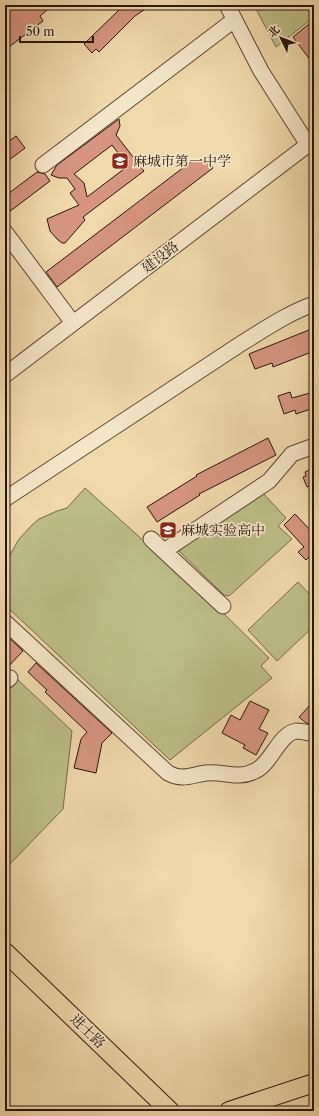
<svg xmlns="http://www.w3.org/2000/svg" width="319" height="1116" viewBox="0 0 319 1116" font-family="'Libre Caslon Text','Noto Serif SC',serif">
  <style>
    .green { fill: #bcbe87; stroke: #726a4a }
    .building { fill: #d79581; stroke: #28150d; fill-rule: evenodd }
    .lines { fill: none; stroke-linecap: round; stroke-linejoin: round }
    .minor-casing { stroke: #5a4634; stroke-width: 17 }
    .major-casing { stroke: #28150d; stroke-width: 20 }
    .minor { stroke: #f5e6c8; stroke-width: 15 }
    .major { stroke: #f0d9ab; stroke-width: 18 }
    .labels { text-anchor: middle; stroke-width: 3.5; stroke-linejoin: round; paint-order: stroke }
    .poi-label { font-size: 14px; fill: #28150d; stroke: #f5e6c8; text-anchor: start }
    .street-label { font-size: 14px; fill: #28150d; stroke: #f5e6c8 }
  </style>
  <rect width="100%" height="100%" fill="#f0d9ab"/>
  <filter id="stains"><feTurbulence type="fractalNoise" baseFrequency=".005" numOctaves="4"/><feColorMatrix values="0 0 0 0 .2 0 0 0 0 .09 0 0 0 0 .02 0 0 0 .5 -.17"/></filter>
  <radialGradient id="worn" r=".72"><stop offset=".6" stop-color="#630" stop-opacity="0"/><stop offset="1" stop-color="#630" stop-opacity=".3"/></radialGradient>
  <path class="green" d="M254,5H314V17L276,47Z
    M85,488L216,606L269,658L261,666L272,678L170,760L5,605V573L10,555L19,539L32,525L39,519L57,511L67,508Z
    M260,490L286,518L278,526L292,539L229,596L224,595L179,551Z
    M298,582L314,599V626L277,661L248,630Z
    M16,678L72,731L63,809L9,865L5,862V690Z"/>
  <path class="building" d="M14,5H53L40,16L43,21L5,50V9Z
    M124,5H151L135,16L99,52L96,49L92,53L84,44Z
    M314,20V65L293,37Z
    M119,119L120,126L116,135L144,171L83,217L85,220L65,243H62L57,239L50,231L47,219L79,205L70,193L75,189L67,178H59L51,175L57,165ZM112,145L128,166L87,197L84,183L74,174Z
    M16,136L25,148L5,163V144Z
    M201,160L210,164L213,168L57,287L46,272L192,161Z
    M37,172L45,174L50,181L5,215V196Z
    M314,328V351L273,367L272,363L255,369L249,354Z
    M290,392L292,398L314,392V408L296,414L295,410L284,414L278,396Z
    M268,438L276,455L199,494L200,495L157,522L147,507L197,476L196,475Z
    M314,468V494L313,495L310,486L307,487L303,477L306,476L305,472Z
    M295,514L314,534V552L306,560L298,552L304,547L284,525Z
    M5,634L23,651L5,670Z
    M36,663L112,733L102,743L96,773L74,768L81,739L87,732L45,692L47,690L28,672Z
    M250,701L269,710L259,729L268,733L256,755L243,748L245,745L222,733L231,715L240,720Z
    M314,701V725L306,723L299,717Z"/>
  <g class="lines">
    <g class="minor-casing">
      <path id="minor" d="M227,5L261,71L308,145
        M43,165L234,20
        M5,232L73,323
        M5,375L314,140
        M5,499L242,343C265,329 288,313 314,304
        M151,539L223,606
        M164,551L269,481L292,454L314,446
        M5,622L168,773C183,781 191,775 206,773C224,771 237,780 255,771C271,764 279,734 296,731C301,731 309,733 314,734
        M5,682L10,678"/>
    </g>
    <g class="major-casing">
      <path id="major" d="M5,952L170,1111
        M229,1111L314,1083"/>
    </g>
    <use href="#minor" class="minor"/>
    <use href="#major" class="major"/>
  </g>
  <defs>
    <g id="school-square" transform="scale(0.9)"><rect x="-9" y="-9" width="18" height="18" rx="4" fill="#8f2418" stroke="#f5e6c8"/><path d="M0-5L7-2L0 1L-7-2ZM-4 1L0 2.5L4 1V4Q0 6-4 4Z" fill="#fff"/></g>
  </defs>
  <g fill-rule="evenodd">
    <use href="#school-square" x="120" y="161"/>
    <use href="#school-square" x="168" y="530"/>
  </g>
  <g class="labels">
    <g class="poi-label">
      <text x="133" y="166">麻城市第一中学</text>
      <text x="181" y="535">麻城实验高中</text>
    </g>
    <g class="street-label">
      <text transform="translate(160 257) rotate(-37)" y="5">建设路</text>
      <text transform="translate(88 1031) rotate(44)" y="5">进士路</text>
    </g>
  </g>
  <rect width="319" height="1116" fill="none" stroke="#f0d9ab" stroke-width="20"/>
  <rect x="6" y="6" width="307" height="1104" fill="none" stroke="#28150d" stroke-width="2"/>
  <rect x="10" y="10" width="299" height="1096" fill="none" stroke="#28150d"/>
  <g transform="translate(281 38) rotate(313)" stroke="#f5e6c8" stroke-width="3" paint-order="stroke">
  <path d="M0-3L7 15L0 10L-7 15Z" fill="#28150d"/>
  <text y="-6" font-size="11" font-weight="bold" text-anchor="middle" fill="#28150d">北</text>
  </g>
  <path d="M20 36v6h73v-6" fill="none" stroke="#28150d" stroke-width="2"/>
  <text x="26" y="36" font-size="12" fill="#28150d" stroke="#f5e6c8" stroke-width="3" paint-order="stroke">50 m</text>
  <rect width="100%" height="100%" filter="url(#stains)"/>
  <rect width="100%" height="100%" fill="url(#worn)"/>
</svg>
